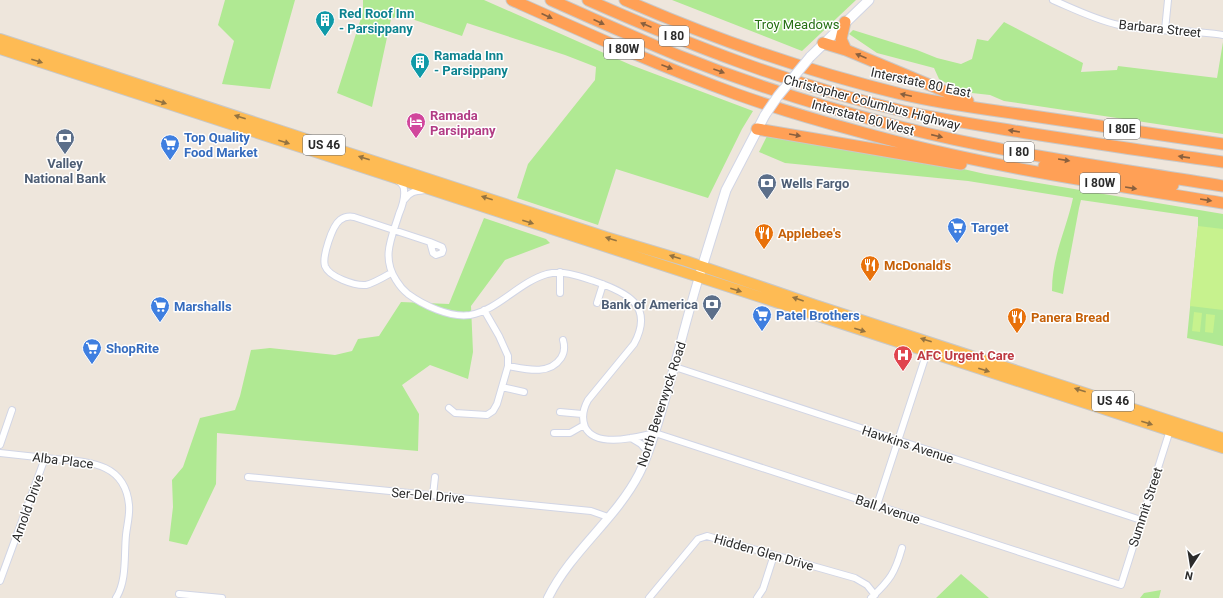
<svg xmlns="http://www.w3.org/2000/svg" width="1223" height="598" viewBox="0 0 1223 598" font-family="Roboto,sans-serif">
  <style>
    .green { fill: #b0e993 }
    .pitch { fill: #c7f28e }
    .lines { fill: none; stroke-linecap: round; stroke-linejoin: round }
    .minor-casing { stroke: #d1d5e5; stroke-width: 8 }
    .tertiary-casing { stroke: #d1d5e5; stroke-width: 10 }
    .secondary-casing { stroke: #d1d5e5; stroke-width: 11 }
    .trunk-casing { stroke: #c8c8c8; stroke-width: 12 }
    .motorway-casing { stroke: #c8c8c8; stroke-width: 13 }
    .minor { stroke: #fff; stroke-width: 6 }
    .tertiary { stroke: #fff; stroke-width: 8 }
    .secondary { stroke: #fff; stroke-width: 9 }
    .trunk { stroke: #febb54; stroke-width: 10 }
    .motorway { stroke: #ffa056; stroke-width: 11 }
    .secondary-bridge-casing { stroke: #d1d5e5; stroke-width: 11; stroke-linecap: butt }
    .secondary-bridge { stroke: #fff; stroke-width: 9 }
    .oneway { fill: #8a603e }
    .oneway2 { fill: #947340 }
    .labels { text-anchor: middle; stroke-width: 3; stroke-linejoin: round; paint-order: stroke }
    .shield { fill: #fff; stroke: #6b6b6b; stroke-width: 1 }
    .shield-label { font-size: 12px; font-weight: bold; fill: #2b2b2b }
    .culture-label { font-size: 13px; font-weight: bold; fill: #0d838f; stroke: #fff; text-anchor: start }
    .park-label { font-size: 13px; fill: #266f14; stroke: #fff }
    .street-label { font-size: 13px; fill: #2b2b2b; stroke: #fff }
    .hotel-label { font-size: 13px; font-weight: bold; fill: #b23c85; stroke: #fff; text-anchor: start }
    .shop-label { font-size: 13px; font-weight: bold; fill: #366cbe; stroke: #fff; text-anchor: start }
    .service-label { font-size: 13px; font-weight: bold; fill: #4e5e75; stroke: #fff }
    .food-label { font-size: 13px; font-weight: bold; fill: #c56008; stroke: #fff; text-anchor: start }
    .health-label { font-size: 13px; font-weight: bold; fill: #be3a42; stroke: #fff; text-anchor: start }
  </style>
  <rect width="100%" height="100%" fill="#eee6dc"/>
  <path class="green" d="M225,0H295L270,89L222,84L234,41L218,25Z
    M363,0H484L631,65L753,111L742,129L708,198L616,169L598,225L517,198L528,164L595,80L596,67L565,55L467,23L462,36L400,15L391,19L372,107L337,93L363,12Z
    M672,0H856L802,51Z
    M1004,22L1083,63L1081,72L1117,70L1118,66L1217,78L1223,42V134L1004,101L990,95L963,92L939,79L934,68L877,53L849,34L853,30L917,50L937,58L961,64L972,59L977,39L988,41Z
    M768,134L920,159L985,174L1223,214V346L1187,338L1198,226V217L1081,200L1079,208L1063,294L1052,291C1052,255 1066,231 1073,198L968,181L785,163L759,152Z
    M484,218L546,239L550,243L505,260L471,306L473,352L468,379L430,365L402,385L419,414L418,451L217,433L216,484L187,545L169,541L173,507L172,480L183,467L200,418L235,410L240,396L251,350L270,348L335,355L352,351L358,339L379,336L401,302L449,304Z
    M961,574L989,598H936Z
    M1161,590L1159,598H1140L1144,593Z"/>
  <path class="pitch" d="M1198,226L1223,229V310L1190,306Z
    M1194,312L1202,313L1200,332L1192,331Z
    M1206,314L1215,315L1213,333L1205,332Z"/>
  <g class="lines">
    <g class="minor-casing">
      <path id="minor" d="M1053,0C1074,9 1096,20 1119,25C1153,32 1189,30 1223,35
        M1165,30L1168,0
        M398,181C401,183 404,186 404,190C405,198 402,207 399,214C392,237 381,257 396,280C399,285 403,290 408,294C423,305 450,318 470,315C498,310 519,282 547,274C563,270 579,276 594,281C626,292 655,305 634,344L588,400C583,409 581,417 585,427C596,449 637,437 655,433L1121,585L1170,430
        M404,200C410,191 416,191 426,190
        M430,242L442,247L443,250L442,253L436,255L433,253Z
        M391,273C384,277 374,283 366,285C355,286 329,277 325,266C322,257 332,226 340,220C344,217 349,216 354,217L430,242
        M560,293V272
        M597,303L603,284
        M508,366C525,369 549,376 561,358C565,352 565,347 563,340
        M675,367L1141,520
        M502,387L524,392
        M449,408L455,413L487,415L493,411L497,404L508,366V356L499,336L484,310
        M560,412L582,414
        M554,433H570L584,425
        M631,438L641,444L648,452
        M0,445L12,410
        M0,453C18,455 36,457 55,459C88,462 125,462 129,505C130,515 127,525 126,535C124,555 127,581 116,598
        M248,477L591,511L608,517
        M433,495L435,477
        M877,505L927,352
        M0,581L45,458
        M179,594L222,598
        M649,598L698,539L707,536L855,578L867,585L875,595
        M757,598L763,589L774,555
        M871,598C890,580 895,573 902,548"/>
    </g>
    <g class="tertiary-casing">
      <path id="tertiary" d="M548,598C571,551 615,520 639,474C650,452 656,429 663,406C676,363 686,320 699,277"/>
    </g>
    <g class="secondary-casing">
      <path id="secondary" d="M810,57L869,0
        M699,277L726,190L765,115"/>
    </g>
    <g class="trunk-casing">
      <path id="trunk" d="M0,39L606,237L686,261L815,305L1223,438
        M0,49L1223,448"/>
    </g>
    <g class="motorway-casing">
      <path id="motorway" d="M512,0C586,33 659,66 736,94C775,108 816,120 857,131C977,165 1100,183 1223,203
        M551,0C593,19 634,37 677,55C750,84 825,108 901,127C1007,154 1115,168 1223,186
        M588,0C689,45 794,86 903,111C944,120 985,126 1027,133C1092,143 1157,153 1223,162
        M625,0C714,39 806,71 901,94C942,104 984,109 1026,115C1092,125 1157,134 1223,144
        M845,22L841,39L846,50
        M823,43L846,50L968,101
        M757,129L961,164
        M1044,166L1173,185"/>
    </g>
    <use href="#minor" class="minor"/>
    <use href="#tertiary" class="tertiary"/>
    <use href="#secondary" class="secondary"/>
    <use href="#trunk" class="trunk"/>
    <use href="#motorway" class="motorway"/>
    <g class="secondary-bridge-casing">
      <path id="secondary-bridge" d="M765,115L778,96L810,57"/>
    </g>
    <use href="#secondary-bridge" class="secondary-bridge"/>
  </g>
  <defs><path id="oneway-solid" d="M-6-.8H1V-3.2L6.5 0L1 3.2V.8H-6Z"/></defs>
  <g class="oneway">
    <use href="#oneway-solid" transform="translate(547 16) rotate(24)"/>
    <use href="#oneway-solid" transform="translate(599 22) rotate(24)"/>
    <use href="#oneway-solid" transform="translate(646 25) rotate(-157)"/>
    <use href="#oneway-solid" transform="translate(861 56) rotate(-157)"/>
    <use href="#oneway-solid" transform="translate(667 67) rotate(21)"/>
    <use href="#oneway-solid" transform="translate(719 71) rotate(20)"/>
    <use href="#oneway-solid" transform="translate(906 95) rotate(-168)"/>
    <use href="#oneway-solid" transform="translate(1014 131) rotate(-171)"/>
    <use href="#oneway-solid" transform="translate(795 135) rotate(10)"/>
    <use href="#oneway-solid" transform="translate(937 136) rotate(13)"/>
    <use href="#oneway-solid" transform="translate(1184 157) rotate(-172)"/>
    <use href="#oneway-solid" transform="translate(1064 160) rotate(9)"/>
    <use href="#oneway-solid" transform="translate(1131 188) rotate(9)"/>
    <use href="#oneway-solid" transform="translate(1206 200) rotate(9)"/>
  </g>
  <g class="oneway2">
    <use href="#oneway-solid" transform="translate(37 61) rotate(18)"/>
    <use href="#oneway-solid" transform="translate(161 102) rotate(18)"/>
    <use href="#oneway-solid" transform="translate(240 117) rotate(-162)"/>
    <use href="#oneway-solid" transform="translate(284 142) rotate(18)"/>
    <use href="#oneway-solid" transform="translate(364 158) rotate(-162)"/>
    <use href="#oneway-solid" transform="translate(487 198) rotate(-162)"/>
    <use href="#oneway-solid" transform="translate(528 222) rotate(18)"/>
    <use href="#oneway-solid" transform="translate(611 239) rotate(-163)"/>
    <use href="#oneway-solid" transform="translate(675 257) rotate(-163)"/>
    <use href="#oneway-solid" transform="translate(736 290) rotate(18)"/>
    <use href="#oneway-solid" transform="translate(798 299) rotate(-161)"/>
    <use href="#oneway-solid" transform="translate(860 330) rotate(18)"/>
    <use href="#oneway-solid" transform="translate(926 340) rotate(-162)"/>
    <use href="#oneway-solid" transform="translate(984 370) rotate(18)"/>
    <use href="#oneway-solid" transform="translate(1080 390) rotate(-162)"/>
    <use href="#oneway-solid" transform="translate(1147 423) rotate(18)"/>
  </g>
  <defs>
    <g id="building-pin" transform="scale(1)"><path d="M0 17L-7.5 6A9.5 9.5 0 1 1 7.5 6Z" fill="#0f9aa8" stroke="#fff"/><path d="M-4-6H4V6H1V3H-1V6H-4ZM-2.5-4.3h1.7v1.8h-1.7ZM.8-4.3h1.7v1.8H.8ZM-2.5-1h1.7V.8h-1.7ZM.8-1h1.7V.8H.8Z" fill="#fff"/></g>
    <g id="hotel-pin" transform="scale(1)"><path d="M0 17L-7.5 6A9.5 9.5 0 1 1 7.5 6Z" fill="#d1479c" stroke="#fff"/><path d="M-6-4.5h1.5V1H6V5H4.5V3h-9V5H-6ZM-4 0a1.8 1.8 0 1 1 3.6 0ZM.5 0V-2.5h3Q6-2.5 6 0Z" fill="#fff"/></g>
    <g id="bank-pin" transform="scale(1)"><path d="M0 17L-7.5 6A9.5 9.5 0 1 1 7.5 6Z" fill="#5c6f8a" stroke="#fff"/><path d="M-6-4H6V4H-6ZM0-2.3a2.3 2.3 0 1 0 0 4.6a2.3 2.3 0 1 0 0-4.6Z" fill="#fff"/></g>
    <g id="supermarket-pin" transform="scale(1)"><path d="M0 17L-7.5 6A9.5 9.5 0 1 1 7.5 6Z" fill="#3f7fe0" stroke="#fff"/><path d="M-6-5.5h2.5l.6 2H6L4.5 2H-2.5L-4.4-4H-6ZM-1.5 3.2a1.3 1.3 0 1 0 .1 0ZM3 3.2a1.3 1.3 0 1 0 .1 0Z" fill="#fff"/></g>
    <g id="restaurant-pin" transform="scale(1)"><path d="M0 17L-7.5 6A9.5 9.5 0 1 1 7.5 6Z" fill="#e8710a" stroke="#fff"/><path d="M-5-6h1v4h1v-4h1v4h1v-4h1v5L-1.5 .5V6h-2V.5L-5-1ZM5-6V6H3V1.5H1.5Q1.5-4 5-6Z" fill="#fff"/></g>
    <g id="hospital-pin" transform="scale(1)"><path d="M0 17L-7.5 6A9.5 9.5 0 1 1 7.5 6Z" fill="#e0444e" stroke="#fff"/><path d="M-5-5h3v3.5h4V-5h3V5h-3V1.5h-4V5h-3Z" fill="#fff"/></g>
  </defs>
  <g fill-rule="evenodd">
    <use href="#building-pin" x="325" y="20"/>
    <use href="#building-pin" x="420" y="62"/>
    <use href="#hotel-pin" x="416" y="122"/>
    <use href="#bank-pin" x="65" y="138"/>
    <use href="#supermarket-pin" x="170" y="144"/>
    <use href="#bank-pin" x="767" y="183"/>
    <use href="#supermarket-pin" x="957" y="227"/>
    <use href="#restaurant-pin" x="764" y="233"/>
    <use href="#restaurant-pin" x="870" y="265"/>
    <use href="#bank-pin" x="712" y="304"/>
    <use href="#supermarket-pin" x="160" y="306"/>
    <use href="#supermarket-pin" x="762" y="315"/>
    <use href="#restaurant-pin" x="1017" y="317"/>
    <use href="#supermarket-pin" x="92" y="348"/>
    <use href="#hospital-pin" x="903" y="355"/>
  </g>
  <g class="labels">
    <g class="shield">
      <rect x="659" y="26" width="30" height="20" rx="3"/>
      <rect x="604" y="39" width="40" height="20" rx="3"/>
      <rect x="1104" y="119" width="36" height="20" rx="3"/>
      <rect x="303" y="135" width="42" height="20" rx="3"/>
      <rect x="1004" y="142" width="30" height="20" rx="3"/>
      <rect x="1080" y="173" width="40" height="20" rx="3"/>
      <rect x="1092" y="391" width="42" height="20" rx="3"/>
    </g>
    <g class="shield-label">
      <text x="674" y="40">I 80</text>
      <text x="624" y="53">I 80W</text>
      <text x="1122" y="133">I 80E</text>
      <text x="324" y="149">US 46</text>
      <text x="1019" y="156">I 80</text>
      <text x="1100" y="187">I 80W</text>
      <text x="1113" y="405">US 46</text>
    </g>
    <g class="culture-label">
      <text x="339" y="18">Red Roof Inn<tspan x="339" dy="15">- Parsippany</tspan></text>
      <text x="434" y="60">Ramada Inn<tspan x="434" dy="15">- Parsippany</tspan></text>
    </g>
    <g class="park-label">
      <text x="797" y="29">Troy Meadows</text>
    </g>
    <g class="street-label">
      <text transform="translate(1160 28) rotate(6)" y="5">Barbara Street</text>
      <text transform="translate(921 82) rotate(12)" y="5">Interstate 80 East</text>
      <text transform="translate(872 102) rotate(15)" y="5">Christopher Columbus Highway</text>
      <text transform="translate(863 117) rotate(15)" y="5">Interstate 80 West</text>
      <text transform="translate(661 404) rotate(-72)" y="5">North Beverwyck Road</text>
      <text transform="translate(908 444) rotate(18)" y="5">Hawkins Avenue</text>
      <text transform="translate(63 460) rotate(7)" y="5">Alba Place</text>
      <text transform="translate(428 495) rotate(5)" y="5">Ser-Del Drive</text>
      <text transform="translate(1145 507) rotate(-72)" y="5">Summit Street</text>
      <text transform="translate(27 508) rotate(-70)" y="5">Arnold Drive</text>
      <text transform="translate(888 509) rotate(18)" y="5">Ball Avenue</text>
      <text transform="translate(764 552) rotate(16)" y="5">Hidden Glen Drive</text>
    </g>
    <g class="hotel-label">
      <text x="430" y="120">Ramada<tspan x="430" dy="15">Parsippany</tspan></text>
    </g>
    <g class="shop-label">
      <text x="184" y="142">Top Quality<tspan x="184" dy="15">Food Market</tspan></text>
      <text x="971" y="232">Target</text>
      <text x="174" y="311">Marshalls</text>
      <text x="776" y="320">Patel Brothers</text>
      <text x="106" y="353">ShopRite</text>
    </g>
    <g class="service-label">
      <text x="65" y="168">Valley<tspan x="65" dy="15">National Bank</tspan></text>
      <text x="781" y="188" text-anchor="start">Wells Fargo</text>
      <text x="698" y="309" text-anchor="end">Bank of America</text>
    </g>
    <g class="food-label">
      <text x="778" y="238">Applebee's</text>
      <text x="884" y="270">McDonald's</text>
      <text x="1031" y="322">Panera Bread</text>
    </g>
    <g class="health-label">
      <text x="917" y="360">AFC Urgent Care</text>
    </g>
  </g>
  <g transform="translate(1191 566) rotate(192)" stroke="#ffffff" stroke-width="3" paint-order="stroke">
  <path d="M0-3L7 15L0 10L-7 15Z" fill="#2b2b2b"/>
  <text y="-6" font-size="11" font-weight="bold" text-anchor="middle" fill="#2b2b2b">N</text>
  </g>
</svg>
